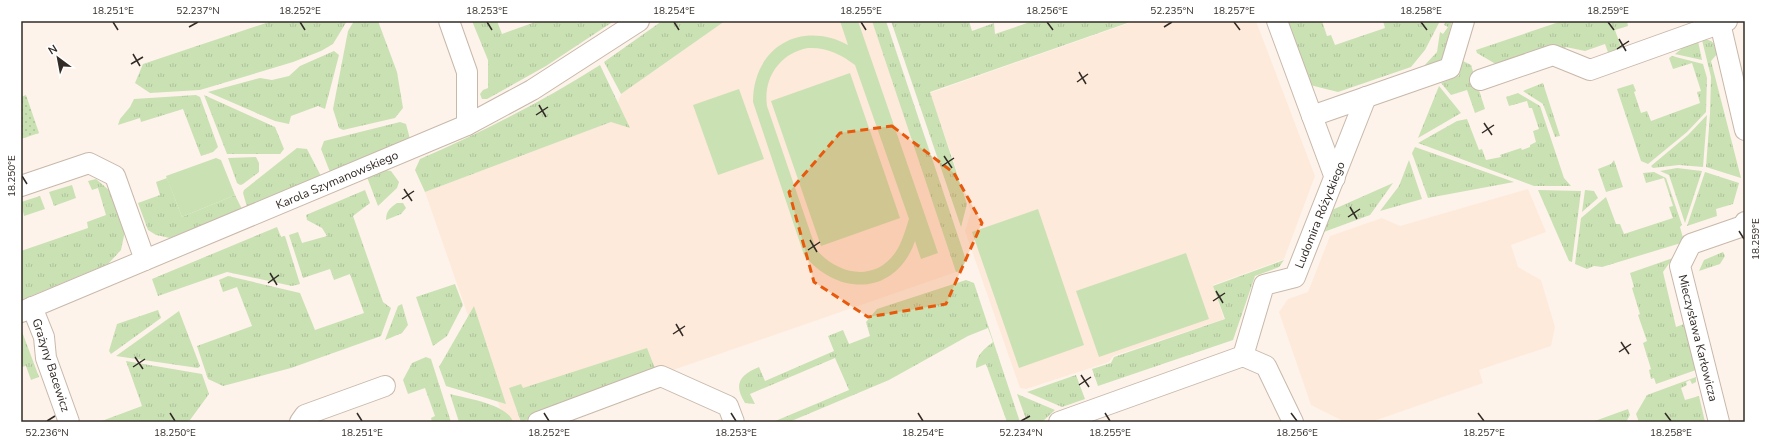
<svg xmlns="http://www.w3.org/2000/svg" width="1766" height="443" font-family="'Nunito Sans',sans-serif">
<defs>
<pattern id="grass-tufts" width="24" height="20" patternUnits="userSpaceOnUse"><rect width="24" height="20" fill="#cae1b4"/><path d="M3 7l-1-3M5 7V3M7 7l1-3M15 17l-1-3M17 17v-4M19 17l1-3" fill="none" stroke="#aec19b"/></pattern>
<pattern id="park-dots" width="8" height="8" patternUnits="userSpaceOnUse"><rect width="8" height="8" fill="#cae1b4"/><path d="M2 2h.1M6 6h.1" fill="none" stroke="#aec19b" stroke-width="1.8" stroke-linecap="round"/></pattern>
</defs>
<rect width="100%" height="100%" fill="#fdf3ea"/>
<g fill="#feeadb">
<path d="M 725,21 L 872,21 L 956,272 L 523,422 L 505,422 L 425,192 L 611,122 L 621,94 Z"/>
<path d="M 1135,21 L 1256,21 L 1315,176 L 1284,259 L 1213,285 L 1224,319 L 1113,356 L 1109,362 L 1026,389 L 1020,388 L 965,231 L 971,212 L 930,93 Z"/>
<path d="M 1528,189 L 1546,232 L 1511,245 L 1518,267 L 1541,280 L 1555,327 L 1551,346 L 1479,370 L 1483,383 L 1371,422 L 1345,422 L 1311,405 L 1279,312 L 1288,299 L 1308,292 L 1330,236 L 1382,218 L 1400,226 Z"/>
</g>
<g fill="url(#grass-tufts)">
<path d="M 272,21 L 347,21 L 333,44 L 321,51 L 293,62 L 200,90 L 150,93 L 135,83 L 143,64 Z"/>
<path d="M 354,21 L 378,21 L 397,72 L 403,108 L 395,118 L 343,130 L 339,128 L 333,109 L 348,31 Z"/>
<path d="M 472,21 L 497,21 L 502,34 L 538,21 L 614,21 L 546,66 L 487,99 L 482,99 L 480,94 L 483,90 L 488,88 L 488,60 Z"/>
<path d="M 662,21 L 725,21 L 621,94 L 604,62 Z"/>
<path d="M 872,21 L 886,21 L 966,260 L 961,271 L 956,272 Z"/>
<path d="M 891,21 L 969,21 L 972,31 L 994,23 L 995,34 L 1033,21 L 1133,21 L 930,92 L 967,204 L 961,227 Z"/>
<path d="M 1283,21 L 1322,21 L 1327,36 L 1331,35 L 1335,45 L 1385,28 L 1383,21 L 1440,21 L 1425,50 L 1411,67 L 1338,92 L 1310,85 Z"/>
<path d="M 1446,21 L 1452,21 L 1443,60 L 1422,68 L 1437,52 L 1440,32 L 1443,34 L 1448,27 L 1444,25 Z"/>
<path d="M 1562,21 L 1627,21 L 1628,26 L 1615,30 L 1622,50 L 1609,55 L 1605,44 L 1585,51 L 1566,47 L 1563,50 L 1504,63 L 1494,63 L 1477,53 L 1476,50 Z"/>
<path d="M 1705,39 L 1711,41 L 1717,46 L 1718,53 L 1711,61 L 1741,178 L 1706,167 L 1710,114 L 1711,77 L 1702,40 Z"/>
<path d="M 1698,41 L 1702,60 L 1675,54 L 1686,45 Z"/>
<path d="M 334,51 L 339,55 L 325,109 L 318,106 L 291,116 L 289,124 L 275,121 L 208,92 L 260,78 L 272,80 L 289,76 L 300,66 Z"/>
<path d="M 1672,56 L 1703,64 L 1707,78 L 1706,112 L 1687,132 L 1648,164 L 1641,161 L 1617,89 L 1633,84 L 1636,91 L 1634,92 L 1641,113 L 1647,111 L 1651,121 L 1700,103 L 1697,92 L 1701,91 L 1692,63 L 1673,69 L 1669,58 Z"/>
<path d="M 1463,61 L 1471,65 L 1485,109 L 1475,113 L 1467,90 L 1451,95 L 1441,83 L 1459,76 Z"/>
<path d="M 600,65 L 630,128 L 611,122 L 425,192 L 415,170 L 420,159 C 482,132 542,102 600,65 Z"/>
<path d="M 1543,83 L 1560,136 L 1555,137 L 1543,104 L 1523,91 Z"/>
<path d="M 1439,86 L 1461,113 L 1418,138 Z"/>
<path d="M 1518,93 L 1540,106 L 1564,178 L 1571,186 L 1534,186 L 1418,143 L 1457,121 L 1467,119 L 1479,150 L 1482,149 L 1486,160 L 1501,157 L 1500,155 L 1521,148 L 1522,150 L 1530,147 L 1530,145 L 1536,142 L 1533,131 L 1539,129 L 1532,108 L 1529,108 L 1527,101 L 1509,106 L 1506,97 Z"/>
<path d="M 196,95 L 200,97 L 218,147 L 213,152 L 201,156 L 183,109 L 141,122 L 140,118 L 118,125 L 120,119 L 130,107 L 134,99 Z"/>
<path d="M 204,95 L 275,127 L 284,149 L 280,154 L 227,154 Z"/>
<path d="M 1707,115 L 1703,167 L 1679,165 L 1653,168 L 1651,166 L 1688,135 Z"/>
<path d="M 400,122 L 406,124 L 410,139 L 330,172 L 321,149 L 324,141 Z"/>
<path d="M 1415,147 L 1514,182 L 1428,198 L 1412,153 Z"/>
<path d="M 297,148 L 307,149 L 321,176 L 247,207 L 243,193 L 244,190 Z"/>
<path d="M 256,157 L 259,163 L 259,172 L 243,184 L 240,185 L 237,183 L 228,158 Z"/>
<path d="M 1409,160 L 1422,199 L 1380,211 L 1399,186 Z"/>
<path d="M 1614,160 L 1623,187 L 1606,192 L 1598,169 L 1611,164 Z"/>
<path d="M 1677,168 L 1702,171 L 1685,223 L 1669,175 L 1660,171 Z"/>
<path d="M 385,170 L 391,171 L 399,182 L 397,188 L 378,206 L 367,177 Z"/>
<path d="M 1654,172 L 1666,178 L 1682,225 L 1680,227 L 1683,238 L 1681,243 L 1602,267 L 1594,266 L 1587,269 L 1575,264 L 1581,218 L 1606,197 L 1616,224 L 1620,224 L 1624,234 L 1673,218 L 1669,207 L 1673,206 L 1664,178 L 1646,183 L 1643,173 Z"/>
<path d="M 1705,172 L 1739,183 L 1733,204 L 1716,209 L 1717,216 L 1687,226 Z"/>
<path d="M 167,178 L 182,217 L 235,195 L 242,209 L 170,238 L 156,235 L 148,230 L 138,203 L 160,195 L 156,182 Z"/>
<path d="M 96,179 L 110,191 L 125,231 L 121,250 L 108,264 L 21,300 L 21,251 L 88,228 L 87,222 L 106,215 L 98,188 L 92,190 L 88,181 Z"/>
<path d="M 1393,183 L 1370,215 L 1321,233 L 1332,210 Z"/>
<path d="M 72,185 L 76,198 L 54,206 L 49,192 Z"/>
<path d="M 365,190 L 370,203 L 353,216 L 383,302 L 391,308 L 381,336 L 291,368 L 223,386 L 208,379 L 197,346 L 252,326 L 237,287 L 223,292 L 219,280 L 228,276 L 300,293 L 315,330 L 364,313 L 350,274 L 334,280 L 330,269 L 303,278 L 289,235 L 298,232 L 302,243 L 327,236 L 322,228 L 307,220 L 306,215 Z"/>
<path d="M 1538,190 L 1581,191 L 1572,262 L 1569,261 Z"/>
<path d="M 1585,190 L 1594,191 L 1598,198 L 1582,212 Z"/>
<path d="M 40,196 L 45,209 L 24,216 L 21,202 Z"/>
<path d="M 397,203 L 403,203 L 406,208 L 401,214 L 386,220 C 386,211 390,208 397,203 Z"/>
<path d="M 277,227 L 281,237 L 285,236 L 300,284 L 292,286 L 227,272 L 158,296 L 152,279 Z"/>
<path d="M 1723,252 L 1725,256 L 1720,264 L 1699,271 L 1704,260 Z"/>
<path d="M 1673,258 L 1663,272 L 1676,327 L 1684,324 L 1696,370 L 1656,384 L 1654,378 L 1651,379 L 1649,370 L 1651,369 L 1643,343 L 1647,341 L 1638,315 L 1640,314 L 1632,288 L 1634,287 L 1630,273 Z"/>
<path d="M 1284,260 L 1279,267 L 1255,276 L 1233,340 L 1098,386 L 1092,369 L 1111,363 L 1114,357 L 1225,319 L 1213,286 Z"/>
<path d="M 966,280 L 974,283 L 1020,422 L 1007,422 L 986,364 L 976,368 C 975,356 985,348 993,342 L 988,328 L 968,336 L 889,380 L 789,422 L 773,422 L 849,390 L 835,358 L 750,394 L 755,404 L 745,403 C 733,384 740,375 759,367 L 765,381 L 834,351 L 828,336 L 843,330 L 849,344 L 870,336 L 866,322 L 877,309 Z"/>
<path d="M 455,284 L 463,305 L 447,336 L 433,346 L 416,297 Z"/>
<path d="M 402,304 L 408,325 L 402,333 L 385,340 L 398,306 Z"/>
<path d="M 474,306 L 506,404 L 446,386 L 439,367 Z"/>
<path d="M 158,310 L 161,318 L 111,354 L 109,351 L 117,324 Z"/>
<path d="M 179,311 L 200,366 L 198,368 L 116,356 Z"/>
<path d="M 21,329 L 39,377 L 31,380 L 26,366 L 21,367 Z"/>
<path d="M 647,348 L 656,371 L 521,422 L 509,388 L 521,384 L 523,388 Z"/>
<path d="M 426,357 L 431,359 L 451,422 L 432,422 L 431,418 L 435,416 L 425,388 L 408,394 L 403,380 L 412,363 Z"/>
<path d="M 126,361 L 202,374 L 209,394 L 190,420 L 184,422 L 99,422 L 142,406 Z"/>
<path d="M 1076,375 L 1085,399 L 1062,407 L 1027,392 Z"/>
<path d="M 1696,377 L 1696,382 L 1692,384 L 1690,380 L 1686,382 L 1687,385 L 1681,388 L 1685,400 L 1699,396 L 1705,422 L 1639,422 L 1636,414 L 1647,395 Z"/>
<path d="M 450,394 C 466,398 509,405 513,422 L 459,422 Z"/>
<path d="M 1017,394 L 1055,410 L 1042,422 L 1027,422 Z"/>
<path d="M 1628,409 L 1630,415 L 1626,422 L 1592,422 Z"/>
</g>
<path fill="url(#park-dots)" d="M 26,95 L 39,133 L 21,139 L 21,97 Z"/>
<g fill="#cae1b4" fill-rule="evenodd">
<path d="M 840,21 L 858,21 L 938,253 L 921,259 L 915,241 C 896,296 838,297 804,255 L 753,102 C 753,47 801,20 848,45 ZM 808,48 C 826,47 841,54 855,65 L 909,219 C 905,231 902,243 895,253 C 874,283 836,274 816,249 L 767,106 C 763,78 780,53 808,48 Z"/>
<path d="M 850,73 L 900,218 L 821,246 L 771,101 Z"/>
<path d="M 739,89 L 764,159 L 718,175 L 693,105 Z"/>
<path d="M 216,158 L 221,160 L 235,195 L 182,217 L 166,176 Z"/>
<path d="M 1038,209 L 1084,345 L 1019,368 L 972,232 Z"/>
<path d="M 1186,253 L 1209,319 L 1099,357 L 1076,291 Z"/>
</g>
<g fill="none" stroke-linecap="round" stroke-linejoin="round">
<g stroke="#c8b8aa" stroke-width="22">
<g id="minor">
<path d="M 449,21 L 467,72 L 467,125"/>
<path d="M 1277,21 L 1312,116 L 1450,68 L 1464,21"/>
<path d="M 1720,23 L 1745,130"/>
<path d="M 1480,80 L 1553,55 L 1590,70 L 1727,21"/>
<path d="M 1312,116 L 1335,178"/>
<path d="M 21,186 L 89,163 L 115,176 L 145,260"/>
<path d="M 32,307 L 44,337 L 46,358 L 69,422"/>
<path d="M 21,312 L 467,125 L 532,90 L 639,21"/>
<path d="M 1243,356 L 1264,285 L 1295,277 L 1366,97"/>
<path d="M 1243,356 L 1266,366 L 1293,422"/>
<path d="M 300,422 L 305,415 L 385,386"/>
<path d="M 538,422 L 661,376 L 728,406 L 734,422"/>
<path d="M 1059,422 L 1243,356"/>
<path d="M 1719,422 L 1680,266 L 1691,244 L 1743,226 L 1745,222"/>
</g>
</g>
<use href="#minor" stroke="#fff" stroke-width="20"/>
</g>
<path fill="#e8590c" fill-opacity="0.2" stroke="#e8590c" stroke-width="3" stroke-dasharray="8 5" stroke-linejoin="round" d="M 892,126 L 954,173 L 982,223 L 946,304 L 868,317 L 814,282 L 789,192 L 840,133 Z"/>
<path fill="none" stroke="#322b26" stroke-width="1.5" d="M 113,22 L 118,30M 300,22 L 305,30M 487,22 L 492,30M 674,22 L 679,30M 861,22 L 866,30M 1047,22 L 1053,30M 1234,22 L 1240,30M 1421,22 L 1427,30M 1608,22 L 1614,30M 189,27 L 198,22M 1164,27 L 1172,22M 1619,39 L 1626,51M 1617,49 L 1629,41M 133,54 L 140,66M 131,64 L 143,57M 1079,72 L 1086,84M 1077,82 L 1088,74M 539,105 L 546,117M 536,115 L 548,107M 1484,123 L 1492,135M 1482,133 L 1494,125M 944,156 L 952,168M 942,166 L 954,158M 22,176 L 27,184M 404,189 L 412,201M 402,199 L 414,191M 1350,207 L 1357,219M 1348,217 L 1360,209M 1739,231 L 1744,239M 810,240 L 817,252M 808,250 L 820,242M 270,273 L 277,285M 268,283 L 279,275M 1216,291 L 1223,303M 1213,301 L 1225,293M 676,324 L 683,336M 673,334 L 685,326M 1621,342 L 1629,354M 1619,352 L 1631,344M 135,357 L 143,369M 133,367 L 145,359M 1081,375 L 1089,387M 1079,385 L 1091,377M 170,413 L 175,421M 357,413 L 362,421M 544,413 L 549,421M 731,413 L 736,421M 918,413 L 923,421M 1105,413 L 1110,421M 1291,413 L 1297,421M 1478,413 L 1484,421M 1665,413 L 1671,421M 47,421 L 55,416M 1021,421 L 1030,416"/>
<g text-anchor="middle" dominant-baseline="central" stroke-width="3.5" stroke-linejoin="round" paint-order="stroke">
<g font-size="12" fill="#322b26" stroke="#fff">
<text transform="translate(337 180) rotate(-23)">Karola Szymanowskiego</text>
<text transform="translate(1320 215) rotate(-68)">Ludomira Różyckiego</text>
<text transform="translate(1698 338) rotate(76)">Mieczysława Karłowicza</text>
<text transform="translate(51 365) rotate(72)">Grażyny Bacewicz</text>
</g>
</g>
<rect width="1766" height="443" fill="none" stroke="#ffffff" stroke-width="44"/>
<g transform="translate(58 58) rotate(328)" stroke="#ffffff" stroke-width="3" paint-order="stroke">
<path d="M0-3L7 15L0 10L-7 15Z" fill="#322b26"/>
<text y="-6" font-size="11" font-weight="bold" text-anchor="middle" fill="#322b26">N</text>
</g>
<rect x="22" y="22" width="1722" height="399" fill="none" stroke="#322b26" stroke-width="1.5"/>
<g font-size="10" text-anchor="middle" fill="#322b26">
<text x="113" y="14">18.251°E</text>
<text x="198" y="14">52.237°N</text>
<text x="300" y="14">18.252°E</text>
<text x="487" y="14">18.253°E</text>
<text x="674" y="14">18.254°E</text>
<text x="861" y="14">18.255°E</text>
<text x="1047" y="14">18.256°E</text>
<text x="1172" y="14">52.235°N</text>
<text x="1234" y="14">18.257°E</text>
<text x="1421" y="14">18.258°E</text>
<text x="1608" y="14">18.259°E</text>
<text transform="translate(11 176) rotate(-90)" y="4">18.250°E</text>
<text transform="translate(1755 239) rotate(-90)" y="4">18.259°E</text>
<text x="47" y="436">52.236°N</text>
<text x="175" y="436">18.250°E</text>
<text x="362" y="436">18.251°E</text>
<text x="549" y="436">18.252°E</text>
<text x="736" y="436">18.253°E</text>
<text x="923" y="436">18.254°E</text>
<text x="1021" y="436">52.234°N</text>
<text x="1110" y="436">18.255°E</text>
<text x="1297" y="436">18.256°E</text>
<text x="1484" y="436">18.257°E</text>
<text x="1671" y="436">18.258°E</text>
</g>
</svg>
